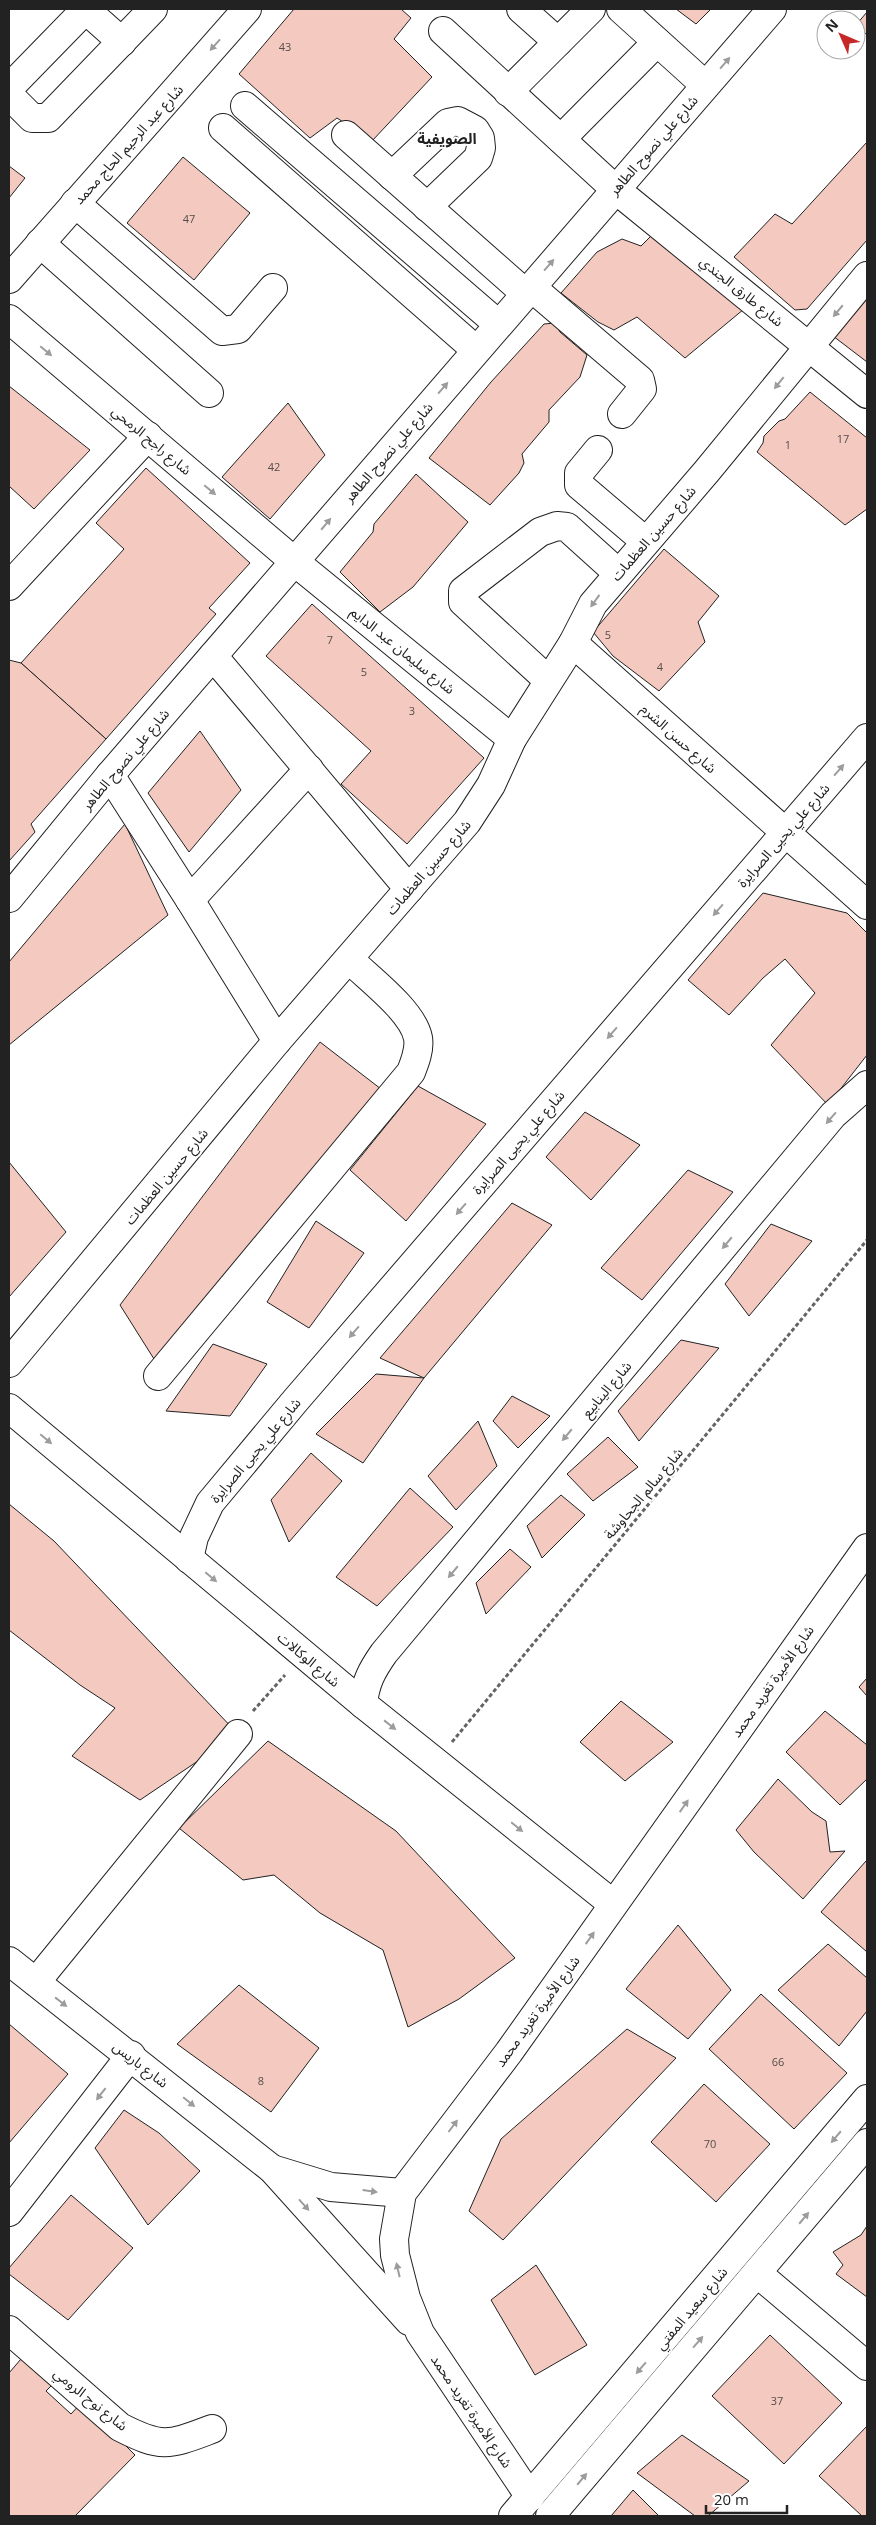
<svg xmlns="http://www.w3.org/2000/svg" width="876" height="2525" font-family="'Open Sans','Noto Sans Arabic',sans-serif">
<rect width="100%" height="100%" fill="#fff"/>
<g fill="#f3c9c0" stroke="#222">
<path d="M 294,9 L 401,9 L 411,18 L 394,39 L 432,77 L 372,141 L 337,118 L 310,138 L 239,74 Z"/>
<path d="M 676,9 L 711,9 L 696,24 Z"/>
<path d="M 867,12 L 867,35 L 856,25 Z"/>
<path d="M 867,142 L 867,240 L 807,309 L 795,310 L 734,257 L 775,214 L 792,224 Z"/>
<path d="M 183,157 L 250,213 L 194,280 L 127,223 Z"/>
<path d="M 9,166 L 25,178 L 9,198 Z"/>
<path d="M 654,233 L 744,309 L 685,358 L 637,317 L 614,330 L 598,322 L 561,293 L 597,252 L 622,239 L 641,246 Z"/>
<path d="M 867,296 L 867,362 L 833,336 Z"/>
<path d="M 555,323 L 560,332 L 587,355 L 580,377 L 549,410 L 549,422 L 522,454 L 524,463 L 519,473 L 490,505 L 429,458 L 491,382 L 544,324 Z"/>
<path d="M 9,386 L 90,450 L 34,509 L 9,486 Z"/>
<path d="M 810,392 L 867,438 L 867,509 L 845,525 L 757,452 L 763,443 L 764,436 L 779,421 L 785,419 Z"/>
<path d="M 288,403 L 325,455 L 270,519 L 222,477 Z"/>
<path d="M 146,468 L 250,563 L 209,608 L 216,614 L 106,739 L 21,663 L 124,549 L 96,523 Z"/>
<path d="M 416,474 L 468,522 L 413,587 L 380,612 L 340,572 L 373,532 L 374,524 Z"/>
<path d="M 664,549 L 719,596 L 698,622 L 705,642 L 659,691 L 613,656 L 593,632 Z"/>
<path d="M 312,604 L 484,758 L 407,844 L 341,784 L 371,751 L 266,656 Z"/>
<path d="M 9,660 L 21,663 L 106,739 L 31,824 L 35,832 L 9,861 Z"/>
<path d="M 200,731 L 241,790 L 189,852 L 148,793 Z"/>
<path d="M 125,824 L 168,915 L 9,1045 L 9,962 Z"/>
<path d="M 763,893 L 847,913 L 867,933 L 867,1055 L 828,1105 L 771,1045 L 815,993 L 785,959 L 763,978 L 729,1015 L 688,980 Z"/>
<path d="M 320,1042 L 381,1089 L 154,1359 L 120,1305 Z"/>
<path d="M 418,1086 L 486,1124 L 406,1221 L 350,1170 Z"/>
<path d="M 585,1112 L 640,1145 L 591,1200 L 546,1157 Z"/>
<path d="M 9,1162 L 66,1232 L 9,1297 Z"/>
<path d="M 688,1170 L 733,1192 L 642,1300 L 601,1268 Z"/>
<path d="M 512,1203 L 552,1225 L 424,1378 L 380,1358 Z"/>
<path d="M 316,1221 L 364,1253 L 309,1328 L 267,1302 Z"/>
<path d="M 771,1224 L 812,1241 L 749,1316 L 725,1284 Z"/>
<path d="M 681,1340 L 719,1348 L 639,1441 L 618,1411 Z"/>
<path d="M 213,1344 L 267,1364 L 230,1416 L 166,1411 Z"/>
<path d="M 376,1374 L 424,1378 L 363,1463 L 316,1434 Z"/>
<path d="M 512,1396 L 550,1416 L 518,1448 L 493,1421 Z"/>
<path d="M 478,1421 L 497,1466 L 456,1510 L 428,1476 Z"/>
<path d="M 608,1437 L 638,1467 L 593,1501 L 567,1474 Z"/>
<path d="M 311,1453 L 342,1481 L 289,1542 L 271,1500 Z"/>
<path d="M 410,1488 L 453,1527 L 377,1606 L 336,1577 Z"/>
<path d="M 561,1495 L 585,1515 L 542,1558 L 527,1526 Z"/>
<path d="M 9,1504 L 54,1541 L 238,1734 L 140,1800 L 72,1756 L 115,1708 L 80,1685 L 9,1630 Z"/>
<path d="M 510,1549 L 531,1567 L 486,1614 L 476,1583 Z"/>
<path d="M 867,1678 L 867,1696 L 859,1687 Z"/>
<path d="M 621,1701 L 673,1742 L 625,1781 L 580,1742 Z"/>
<path d="M 825,1711 L 867,1745 L 867,1779 L 840,1805 L 786,1752 Z"/>
<path d="M 268,1741 L 396,1831 L 515,1958 L 459,1999 L 408,2027 L 383,1950 L 320,1913 L 274,1875 L 243,1880 L 179,1828 Z"/>
<path d="M 778,1779 L 812,1812 L 826,1821 L 830,1852 L 845,1851 L 803,1899 L 754,1852 L 736,1830 Z"/>
<path d="M 866,1861 L 867,1862 L 867,1952 L 821,1912 Z"/>
<path d="M 678,1925 L 731,1990 L 688,2039 L 626,1989 Z"/>
<path d="M 828,1944 L 867,1978 L 867,2011 L 839,2046 L 778,1990 Z"/>
<path d="M 239,1985 L 319,2048 L 271,2112 L 177,2044 Z"/>
<path d="M 761,1994 L 847,2073 L 794,2129 L 709,2049 Z"/>
<path d="M 9,2024 L 68,2074 L 9,2143 Z"/>
<path d="M 627,2029 L 676,2058 L 503,2240 L 469,2211 L 501,2139 Z"/>
<path d="M 704,2084 L 770,2144 L 716,2202 L 651,2142 Z"/>
<path d="M 124,2110 L 159,2133 L 200,2171 L 148,2225 L 95,2148 Z"/>
<path d="M 71,2195 L 133,2248 L 68,2320 L 9,2274 L 9,2268 Z"/>
<path d="M 867,2226 L 867,2297 L 836,2274 L 843,2265 L 833,2252 L 861,2235 Z"/>
<path d="M 536,2265 L 587,2345 L 535,2375 L 491,2300 Z"/>
<path d="M 770,2335 L 842,2403 L 784,2464 L 712,2396 Z"/>
<path d="M 27,2352 L 57,2380 L 46,2391 L 71,2414 L 82,2402 L 135,2455 L 75,2516 L 9,2516 L 9,2373 Z"/>
<path d="M 867,2426 L 867,2516 L 862,2516 L 819,2476 Z"/>
<path d="M 682,2435 L 749,2481 L 708,2516 L 695,2516 L 637,2473 Z"/>
<path d="M 633,2490 L 659,2516 L 611,2516 Z"/>
</g>
<g fill="none" stroke-linecap="round" stroke-linejoin="round">
<g stroke="#222" stroke-width="30">
<g id="minor">
<path d="M 85,9 L 122,42"/>
<path d="M 521,9 L 558,42"/>
<path d="M 621,9 L 705,85"/>
<path d="M 443,31 L 615,189 L 867,394"/>
<path d="M 9,88 L 86,9"/>
<path d="M 508,92 L 591,9"/>
<path d="M 9,95 L 32,118 L 48,118 L 153,9"/>
<path d="M 245,106 L 498,324"/>
<path d="M 223,128 L 476,350"/>
<path d="M 346,135 L 525,293"/>
<path d="M 561,139 L 657,42"/>
<path d="M 392,176 L 448,123 L 458,121 L 475,130 L 480,138 L 481,148 L 478,158 L 427,207"/>
<path d="M 75,203 L 222,331 L 238,329 L 273,288"/>
<path d="M 40,243 L 209,393"/>
<path d="M 9,279 L 247,9"/>
<path d="M 531,287 L 640,380 L 642,389 L 622,414"/>
<path d="M 9,319 L 295,562 L 512,739"/>
<path d="M 598,450 L 579,473 L 579,485 L 645,541"/>
<path d="M 9,586 L 148,436"/>
<path d="M 573,643 L 867,905"/>
<path d="M 213,656 L 409,889"/>
<path d="M 548,680 L 463,602 L 463,591 L 540,532 L 557,526 L 567,527 L 618,573"/>
<path d="M 110,775 L 190,900 L 277,1041"/>
<path d="M 9,898 L 110,775 L 772,9"/>
<path d="M 190,900 L 309,769"/>
<path d="M 9,1363 L 277,1041 L 467,822 L 491,785 L 512,739 L 573,643 L 593,604 L 707,471 L 867,276"/>
<path d="M 158,1376 L 411,1072 C 415,1062 420,1049 418,1038 C 413,1011 368,978 349,959"/>
<path d="M 9,1408 L 363,1704 L 613,1904"/>
<path d="M 189,1559 L 194,1537 L 210,1503 L 295,1401 L 867,738"/>
<path d="M 363,1704 C 365,1683 372,1670 384,1653 L 833,1115 L 867,1085"/>
<path d="M 9,1961 L 272,2169 L 409,2321"/>
<path d="M 36,1982 L 238,1734"/>
<path d="M 272,2169 L 331,2187 L 402,2193"/>
<path d="M 9,2212 L 131,2055"/>
<path d="M 757,2273 L 867,2366"/>
<path d="M 9,2330 L 120,2427 C 163,2449 169,2445 212,2429"/>
<path d="M 530,2497 L 420,2333 L 406,2298 L 395,2255 L 394,2239 L 402,2193 L 509,2052 L 867,1548"/>
<path d="M 513,2516 L 867,2099"/>
<path d="M 550,2516 L 867,2143"/>
</g>
</g>
<g stroke="#646464" stroke-width="3" stroke-dasharray="4 2.5" stroke-linecap="butt">
<path d="M 253,1711 L 285,1675"/>
<path d="M 452,1742 L 867,1240"/>
</g>
<use href="#minor" stroke="#fff" stroke-width="28"/>
</g>
<defs><path id="oneway-solid" d="M-6-.8H1V-3.2L6.5 0L1 3.2V.8H-6Z" transform="scale(1.25)"/></defs>
<g fill="#9c9c9c">
<use href="#oneway-solid" transform="translate(215 45) rotate(132)"/>
<use href="#oneway-solid" transform="translate(725 63) rotate(-49)"/>
<use href="#oneway-solid" transform="translate(549 265) rotate(-49)"/>
<use href="#oneway-solid" transform="translate(838 311) rotate(130)"/>
<use href="#oneway-solid" transform="translate(46 351) rotate(40)"/>
<use href="#oneway-solid" transform="translate(779 383) rotate(129)"/>
<use href="#oneway-solid" transform="translate(443 388) rotate(-49)"/>
<use href="#oneway-solid" transform="translate(210 490) rotate(40)"/>
<use href="#oneway-solid" transform="translate(326 524) rotate(-50)"/>
<use href="#oneway-solid" transform="translate(595 601) rotate(126)"/>
<use href="#oneway-solid" transform="translate(839 770) rotate(-49)"/>
<use href="#oneway-solid" transform="translate(718 910) rotate(131)"/>
<use href="#oneway-solid" transform="translate(612 1033) rotate(131)"/>
<use href="#oneway-solid" transform="translate(831 1118) rotate(131)"/>
<use href="#oneway-solid" transform="translate(461 1209) rotate(131)"/>
<use href="#oneway-solid" transform="translate(727 1243) rotate(130)"/>
<use href="#oneway-solid" transform="translate(354 1332) rotate(131)"/>
<use href="#oneway-solid" transform="translate(567 1435) rotate(130)"/>
<use href="#oneway-solid" transform="translate(46 1439) rotate(40)"/>
<use href="#oneway-solid" transform="translate(453 1572) rotate(130)"/>
<use href="#oneway-solid" transform="translate(211 1577) rotate(40)"/>
<use href="#oneway-solid" transform="translate(390 1725) rotate(38)"/>
<use href="#oneway-solid" transform="translate(684 1806) rotate(-55)"/>
<use href="#oneway-solid" transform="translate(517 1827) rotate(39)"/>
<use href="#oneway-solid" transform="translate(590 1938) rotate(-55)"/>
<use href="#oneway-solid" transform="translate(61 2002) rotate(38)"/>
<use href="#oneway-solid" transform="translate(101 2094) rotate(128)"/>
<use href="#oneway-solid" transform="translate(189 2102) rotate(39)"/>
<use href="#oneway-solid" transform="translate(453 2126) rotate(-53)"/>
<use href="#oneway-solid" transform="translate(836 2137) rotate(130)"/>
<use href="#oneway-solid" transform="translate(370 2191) rotate(8)"/>
<use href="#oneway-solid" transform="translate(304 2205) rotate(48)"/>
<use href="#oneway-solid" transform="translate(804 2218) rotate(-50)"/>
<use href="#oneway-solid" transform="translate(398 2270) rotate(-103)"/>
<use href="#oneway-solid" transform="translate(698 2342) rotate(-49)"/>
<use href="#oneway-solid" transform="translate(641 2368) rotate(131)"/>
<use href="#oneway-solid" transform="translate(582 2479) rotate(-50)"/>
</g>
<g text-anchor="middle" dominant-baseline="central" stroke-width="4" stroke-linejoin="round" paint-order="stroke">
<g font-size="11" fill="#564c4a">
<text x="285" y="46">43</text>
<text x="189" y="218">47</text>
<text x="843" y="438">17</text>
<text x="788" y="444">1</text>
<text x="274" y="466">42</text>
<text x="608" y="634">5</text>
<text x="330" y="639">7</text>
<text x="660" y="666">4</text>
<text x="364" y="671">5</text>
<text x="412" y="710">3</text>
<text x="778" y="2061">66</text>
<text x="261" y="2080">8</text>
<text x="710" y="2143">70</text>
<text x="777" y="2400">37</text>
</g>
<g font-size="14" fill="#222" stroke="#fff">
<text transform="translate(128 144) rotate(-48)">شارع عبد الرحيم الحاج محمد</text>
<text transform="translate(653 145) rotate(-49)">شارع علي نصوح الطاهر</text>
<text transform="translate(742 291) rotate(39)">شارع طارق الجندي</text>
<text transform="translate(152 440) rotate(40)">شارع راجح الرمحي</text>
<text transform="translate(388 452) rotate(-49)">شارع علي نصوح الطاهر</text>
<text transform="translate(653 533) rotate(-49)">شارع حسين العظمات</text>
<text transform="translate(403 650) rotate(39)">شارع سليمان عبد الدايم</text>
<text transform="translate(679 738) rotate(42)">شارع حسن الشرم</text>
<text transform="translate(125 759) rotate(-50)">شارع علي نصوح الطاهر</text>
<text transform="translate(783 835) rotate(-49)">شارع علي يحيى الصرايرة</text>
<text transform="translate(428 867) rotate(-49)">شارع حسين العظمات</text>
<text transform="translate(518 1142) rotate(-49)">شارع علي يحيى الصرايرة</text>
<text transform="translate(166 1176) rotate(-50)">شارع حسين العظمات</text>
<text transform="translate(606 1389) rotate(-50)">شارع الينابيع</text>
<text transform="translate(255 1450) rotate(-50)">شارع علي يحيى الصرايرة</text>
<text transform="translate(643 1493) rotate(-50)">شارع سالم الجحاوشة</text>
<text transform="translate(309 1659) rotate(40)">شارع الوكالات</text>
<text transform="translate(772 1681) rotate(-55)">شارع الأميرة تغريد محمد</text>
<text transform="translate(537 2011) rotate(-54)">شارع الأميرة تغريد محمد</text>
<text transform="translate(141 2064) rotate(38)">شارع باريس</text>
<text transform="translate(691 2308) rotate(-50)">شارع سعيد المفتي</text>
<text transform="translate(91 2399) rotate(39)">شارع نوح الرومي</text>
<text transform="translate(472 2411) rotate(56)">شارع الأميرة تغريد محمد</text>
</g>
<g font-size="15" font-weight="bold" fill="#222" stroke="#fff">
<text x="447" y="138">الصويفية</text>
</g>
</g>
<rect width="876" height="2525" fill="none" stroke="#222222" stroke-width="20"/>
<g transform="translate(841 35) rotate(315)"><circle r="24" fill="#ffffff" stroke="#a7a7a7"/>
<path d="M0-4L9 19L0 12L-9 19Z" fill="#c62828"/>
<text y="-8" font-size="14" font-weight="bold" text-anchor="middle" fill="#222222">N</text>
</g>
<path d="M706 2505v8h81v-8" fill="none" stroke="#222222" stroke-width="2.5"/>
<text x="714" y="2505" font-size="15" fill="#222222" stroke="#ffffff" stroke-width="4" paint-order="stroke">20 m</text>
</svg>
